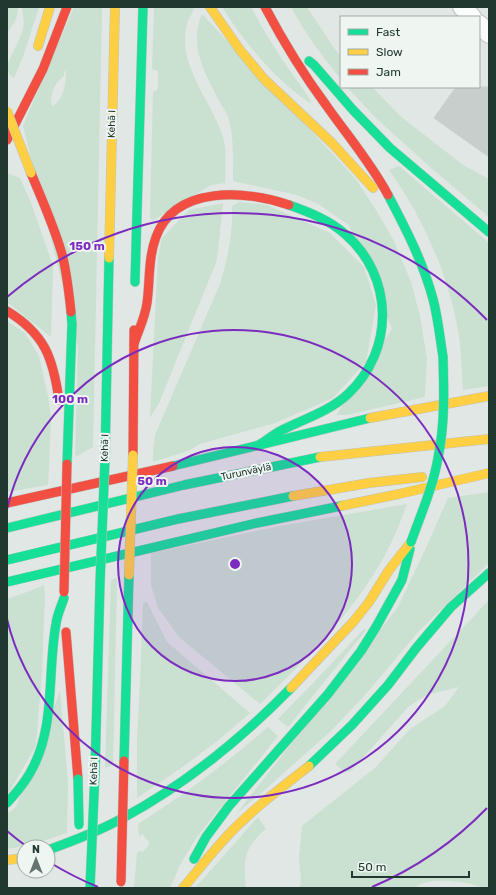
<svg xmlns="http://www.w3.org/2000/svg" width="496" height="895" font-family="Rubik,sans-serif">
<rect width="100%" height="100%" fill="#e1e7e4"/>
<g fill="#cae0d0" fill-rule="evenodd">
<path d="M 7,7 L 18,7 C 18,18 13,25 7,33 Z"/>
<path d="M 22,7 L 39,7 L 24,54 L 14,78 L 9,74 L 7,65 L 22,33 L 24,24 Z"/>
<path d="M 74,7 L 102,7 L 93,447 L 75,457 L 78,347 L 23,126 ZM 66,70 C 66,82 64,101 52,106 C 49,95 55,82 64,76 L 64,72 Z"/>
<path d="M 154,7 L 195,7 C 193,12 190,16 188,21 C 174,62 211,99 223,137 C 227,151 225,168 225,183 L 211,185 L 152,221 L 151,220 L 150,214 L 153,92 L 158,89 L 158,71 L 152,69 Z"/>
<path d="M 222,7 L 251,7 C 263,29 275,50 290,71 C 297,81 305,90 311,102 L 310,103 C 274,79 245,43 222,7 Z"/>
<path d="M 291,7 L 307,7 L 334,48 L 341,56 L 341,79 C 322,56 305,33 291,7 Z"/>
<path d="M 202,14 L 355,178 L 376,210 L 394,241 L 411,282 L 420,316 L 427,359 L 425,397 L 347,415 L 336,415 L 392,329 L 349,225 L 318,204 L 297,195 L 233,181 C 233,160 234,140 229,120 C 227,113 223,107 219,101 C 205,73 188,45 202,14 Z"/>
<path d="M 347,87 L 372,87 L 400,116 L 463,165 L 489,179 L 489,217 L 429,166 L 377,119 Z"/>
<path d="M 399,166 L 489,243 L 489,386 L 463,390 C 462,372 461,353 459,335 C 449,276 424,219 389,170 Z"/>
<path d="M 7,174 L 10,174 L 20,178 L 31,203 L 53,266 L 51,337 L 7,302 Z"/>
<path d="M 239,202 L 267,205 L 330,233 L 364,267 L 376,305 L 366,362 L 333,398 L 275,423 L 200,444 L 188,451 L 153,462 L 153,452 L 155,435 L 220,284 C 228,258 233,233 232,206 Z"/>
<path d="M 223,203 L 217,260 L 159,403 L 150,418 L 158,257 L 162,238 L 189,210 Z"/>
<path d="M 7,321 L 25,333 L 39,356 L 49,401 L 51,420 L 48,485 L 7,492 Z"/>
<path d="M 489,492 L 489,563 L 419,631 L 365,695 L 330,732 L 260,794 L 237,813 L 398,607 L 424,552 L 448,498 Z"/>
<path d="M 407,504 C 402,517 398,529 392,541 C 361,606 310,655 260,704 L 179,637 L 158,608 L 151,585 L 151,553 L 280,526 Z"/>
<path d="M 117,578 L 113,765 L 105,768 L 111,580 Z"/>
<path d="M 44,585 L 45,597 L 42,672 L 36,745 L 7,796 L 7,599 L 30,591 Z"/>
<path d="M 489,600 L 489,888 C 481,888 478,886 471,884 C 456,881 427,877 415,888 L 299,888 L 301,882 L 299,857 L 302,826 L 376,767 L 410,729 L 445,706 L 459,687 L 430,694 L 420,699 L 408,707 L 351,771 L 345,772 L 335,764 Z"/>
<path d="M 147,602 L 167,642 L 250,713 L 216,742 L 181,768 L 137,798 L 137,739 L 140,684 L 143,603 Z"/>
<path d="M 364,629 L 366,630 L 288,727 L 278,719 L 317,679 Z"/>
<path d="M 60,691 L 68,782 L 67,833 L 30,845 L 7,849 L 7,814 L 16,807 Z"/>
<path d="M 268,727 L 278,736 L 196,838 L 180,865 L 170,888 L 134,888 L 137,853 L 140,851 L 143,852 L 149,845 L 148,840 L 146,839 L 143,834 L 139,836 L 138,824 C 184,795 227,763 268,727 Z"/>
<path d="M 258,817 L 266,829 C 244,847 243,860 246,888 L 195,888 Z"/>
</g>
<path fill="#c8cecb" stroke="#cad0cd" d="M 456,87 L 489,87 L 489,157 L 434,118 Z"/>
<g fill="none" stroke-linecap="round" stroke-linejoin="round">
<g stroke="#bec3c1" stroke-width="20">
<g id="street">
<path d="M 462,7 L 472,17"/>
<path d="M 479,24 L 489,34"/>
</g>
</g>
<g stroke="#bcc3c1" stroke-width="10">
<g id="fast">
<path d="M 309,61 L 314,65 L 353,110 L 390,148 L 489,232"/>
<path d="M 388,195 C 406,229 423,262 433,299 C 438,318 440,338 443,357"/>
<path d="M 135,282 L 143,7"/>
<path d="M 259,445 C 267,440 274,434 282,430 C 304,419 330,411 348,394 C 395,350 394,276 345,234 C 329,220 309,212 289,205"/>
<path d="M 105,459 L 109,258"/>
<path d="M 67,464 L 72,324 L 71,312"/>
<path d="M 173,466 L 370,418"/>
<path d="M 7,528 L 184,485 L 320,457"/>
<path d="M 7,560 L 178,519 L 293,496"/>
<path d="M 7,582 L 257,523 L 341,506"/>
<path d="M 124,761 L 129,575"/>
<path d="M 309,766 L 352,725 L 388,685 L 417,647 L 451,607 L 489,573"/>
<path d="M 95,772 L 100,583"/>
<path d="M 7,803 C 16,793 25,783 31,771 C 56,727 47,673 56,624 C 57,615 61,607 64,598"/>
<path d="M 48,850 C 73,841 97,832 121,819 C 183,786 241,739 291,688"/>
<path d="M 194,859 L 206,837 L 229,806 L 328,694 L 361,651 L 376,627 L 402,580 L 410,549"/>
</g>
</g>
<g stroke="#bcc3c1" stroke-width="10">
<g id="slow">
<path d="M 210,7 L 240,50 L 264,79 L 332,143 L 373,188"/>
<path d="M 38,46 L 50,7"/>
<path d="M 109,258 L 115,7"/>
<path d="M 370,418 L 489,396"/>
<path d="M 320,457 L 489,439"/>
<path d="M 293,496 L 369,483 L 422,477"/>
<path d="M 341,506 L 399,494 L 489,473"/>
<path d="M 291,688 L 354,621 L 369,602 L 389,570 L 411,542"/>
<path d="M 7,860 L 24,858"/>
<path d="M 183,888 C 198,870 213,851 229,834 C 253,809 282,787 309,766"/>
</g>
</g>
<g stroke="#bcc3c1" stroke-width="10">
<g id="jam">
<path d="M 265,7 C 283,41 303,74 326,105 C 347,135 371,163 388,195"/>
<path d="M 7,140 L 43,69 L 67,7"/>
<path d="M 31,173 C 42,200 54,226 62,254 C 67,273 69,293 71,312"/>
<path d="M 7,311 C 45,334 53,358 59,400"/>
<path d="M 134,344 C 138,331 145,318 147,303 C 150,282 148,258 156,237 C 175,185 246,190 289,205"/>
<path d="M 133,455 L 134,330"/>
<path d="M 7,503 L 173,466"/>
<path d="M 66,632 L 78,779"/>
</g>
</g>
<use href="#street" stroke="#fafbfb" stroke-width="18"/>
<use href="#fast" stroke="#16e098" stroke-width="9"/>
<use href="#slow" stroke="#ffcf43" stroke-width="9"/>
<use href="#jam" stroke="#f24e42" stroke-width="9"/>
<g stroke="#bcc3c1" stroke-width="10" stroke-linecap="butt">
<g id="fast-bridge">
<path d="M 411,542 C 421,514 433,487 438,458 C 445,424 444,391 443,357"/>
<path d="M 100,583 L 105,459"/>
<path d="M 78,779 L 79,825"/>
<path d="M 90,888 L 95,772"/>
</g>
</g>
<g stroke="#bcc3c1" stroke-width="10" stroke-linecap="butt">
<g id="slow-bridge">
<path d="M 7,111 L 31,173"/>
<path d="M 129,575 L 133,455"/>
</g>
</g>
<g stroke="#bcc3c1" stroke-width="10" stroke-linecap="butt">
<g id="jam-bridge">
<path d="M 64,592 L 67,464"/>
<path d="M 121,882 L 124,761"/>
</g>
</g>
<use href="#fast-bridge" stroke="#16e098" stroke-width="9"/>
<use href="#slow-bridge" stroke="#ffcf43" stroke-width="9"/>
<use href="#jam-bridge" stroke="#f24e42" stroke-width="9"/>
</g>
<circle cx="235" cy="564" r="117" fill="#7b2cbf" fill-opacity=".12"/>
<g fill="none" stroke="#7b2cbf" stroke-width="2">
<circle cx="235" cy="564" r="117"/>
<path d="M7 509A234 234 0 1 1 7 619"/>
<path d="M487 808A351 351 0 0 1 372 887M98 887A351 351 0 0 1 49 862M26 846A351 351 0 0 1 7 831M7 297A351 351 0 0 1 487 320"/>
</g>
<g text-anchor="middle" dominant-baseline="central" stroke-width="4" stroke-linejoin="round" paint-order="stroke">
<g font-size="10" fill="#213831" stroke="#eff6f2">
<text transform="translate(112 124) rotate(-89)">Kehä I</text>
<text transform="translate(105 448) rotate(-89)">Kehä I</text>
<text transform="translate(246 472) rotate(-12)">Turunväylä</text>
<text transform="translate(94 771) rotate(-88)">Kehä I</text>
</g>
</g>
<circle cx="235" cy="564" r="6" fill="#7b2cbf" stroke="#eff6f2" stroke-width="2"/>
<g font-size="12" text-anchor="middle" font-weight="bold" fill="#7b2cbf" stroke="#eff6f2" stroke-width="4" stroke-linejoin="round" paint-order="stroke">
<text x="87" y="250">150 m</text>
<text x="70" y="403">100 m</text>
<text x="152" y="485">50 m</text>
</g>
<rect width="496" height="895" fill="none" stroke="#213831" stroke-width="16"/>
<rect x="340" y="16" width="140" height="72" fill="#eff6f2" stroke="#9daaa5"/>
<rect x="348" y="29" width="20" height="6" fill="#16e098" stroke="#9daaa5"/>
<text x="376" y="36" font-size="12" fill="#213831">Fast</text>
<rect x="348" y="49" width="20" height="6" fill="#ffcf43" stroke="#9daaa5"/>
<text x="376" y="56" font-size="12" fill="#213831">Slow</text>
<rect x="348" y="69" width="20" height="6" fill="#f24e42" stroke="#9daaa5"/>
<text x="376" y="76" font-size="12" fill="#213831">Jam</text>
<g transform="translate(36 859)"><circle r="19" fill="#eff6f2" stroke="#9daaa5"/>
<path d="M0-3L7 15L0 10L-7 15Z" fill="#647570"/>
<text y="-6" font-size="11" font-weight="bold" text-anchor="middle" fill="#213831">N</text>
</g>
<path d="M352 871v6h117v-6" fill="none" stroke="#213831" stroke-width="2"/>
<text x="358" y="871" font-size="12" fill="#213831" stroke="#eff6f2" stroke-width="3" paint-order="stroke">50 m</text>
</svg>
